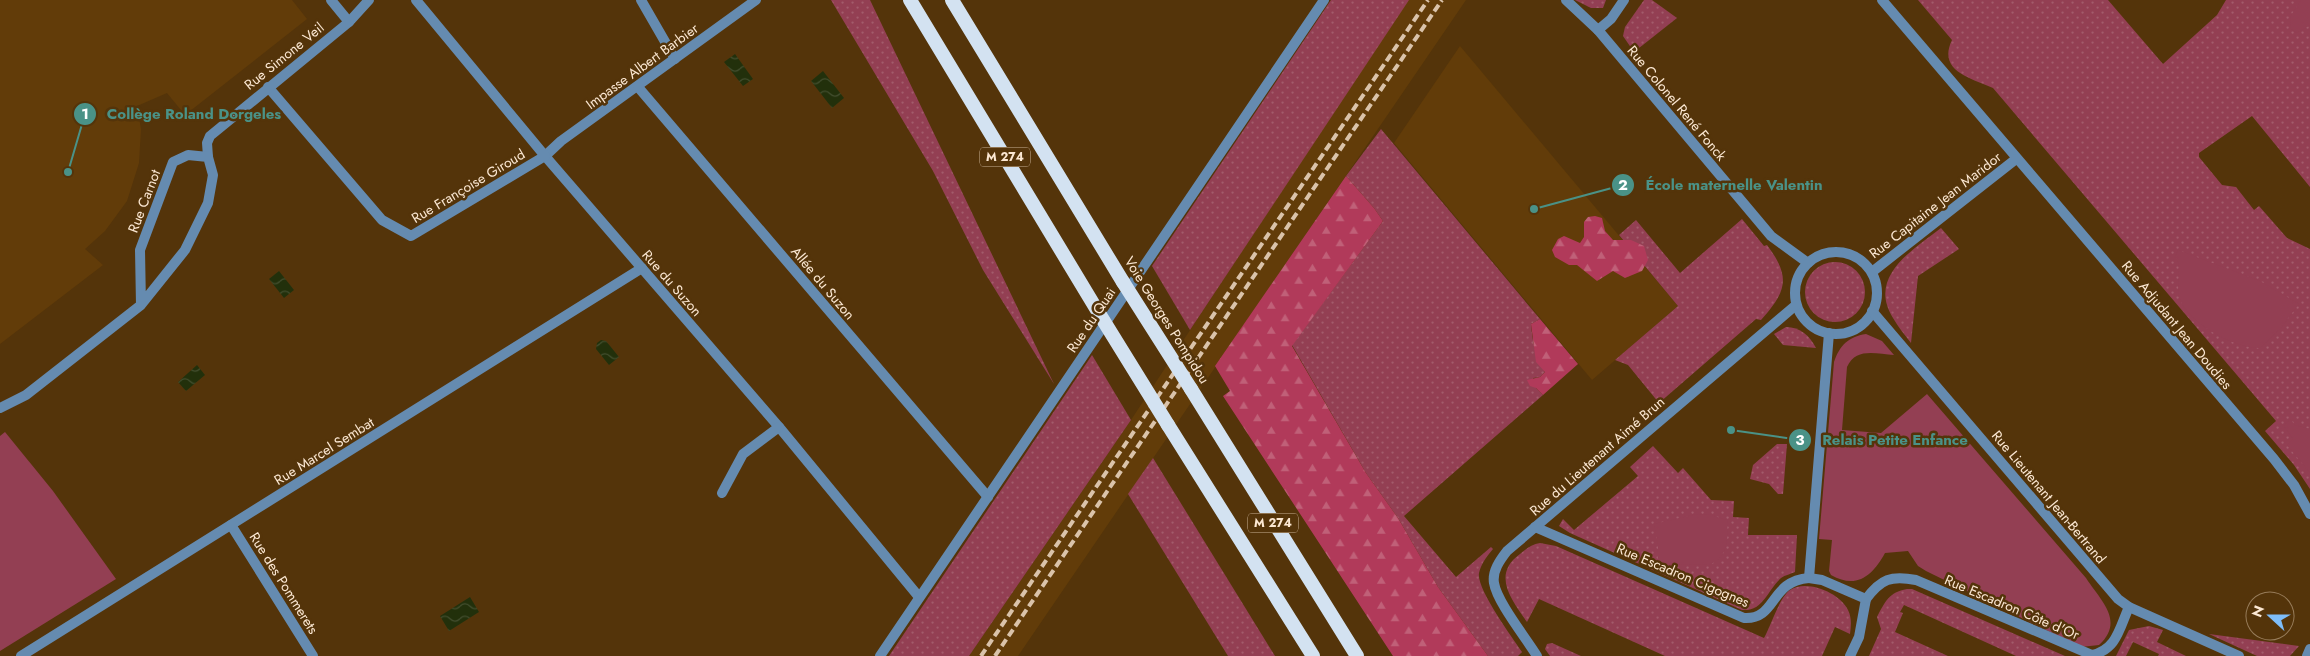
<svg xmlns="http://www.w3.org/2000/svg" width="2310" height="656" font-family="Jost,sans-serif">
<defs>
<pattern id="grass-dots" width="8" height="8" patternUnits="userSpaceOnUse" patternTransform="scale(1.25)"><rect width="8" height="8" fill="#933f53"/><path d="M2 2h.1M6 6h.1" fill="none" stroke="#a35b6b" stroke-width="1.8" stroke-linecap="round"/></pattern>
<pattern id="forest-firs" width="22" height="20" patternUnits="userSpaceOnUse" patternTransform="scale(1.25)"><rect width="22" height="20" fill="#b13a5a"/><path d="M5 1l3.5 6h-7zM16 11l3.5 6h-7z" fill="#c06078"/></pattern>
<pattern id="water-waves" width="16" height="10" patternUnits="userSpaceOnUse" patternTransform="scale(1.25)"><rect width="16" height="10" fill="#22300b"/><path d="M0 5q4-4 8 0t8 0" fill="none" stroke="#434e2e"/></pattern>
</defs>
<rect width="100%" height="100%" fill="#54340a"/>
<g fill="#623c09">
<path d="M 0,0 L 292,0 L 307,19 L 185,115 L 167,93 L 137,106 L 141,129 L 139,163 L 127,201 L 105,231 L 85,249 L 103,265 L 0,344 Z"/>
<path d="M 1407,0 L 1466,0 L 1018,656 L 969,656 L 1131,420 Z"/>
<path d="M 1460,46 L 1678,306 L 1592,380 L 1394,143 Z"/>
</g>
<g fill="url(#grass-dots)">
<path d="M 831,0 L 870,0 L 1054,384 L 983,270 L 933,171 Z"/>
<path d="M 1331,0 L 1409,0 L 1190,330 L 1152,266 Z"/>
<path d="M 1575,0 L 1606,0 L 1603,8 L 1591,8 Z"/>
<path d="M 1644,0 L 1652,0 L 1677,18 L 1634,52 L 1623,36 L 1625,27 Z"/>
<path d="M 1918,0 L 2108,0 L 2163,64 L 2217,15 L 2226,0 L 2310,0 L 2310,187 L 2252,116 L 2199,153 L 2199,157 L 2222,185 L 2236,187 L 2254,210 L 2259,206 L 2287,238 L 2310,249 L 2310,489 L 2294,465 L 2265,431 L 2276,421 L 1993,88 C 1971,78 1937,71 1952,40 Z"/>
<path d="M 1381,129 L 1540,319 L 1531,324 C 1532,340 1536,359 1545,372 L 1540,377 L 1533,378 L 1536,388 L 1543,395 L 1404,516 L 1456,577 L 1491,547 L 1493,549 C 1487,556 1481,564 1479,573 C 1476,588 1512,637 1522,652 L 1518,656 L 1488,656 L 1438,587 L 1398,518 L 1366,473 L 1292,345 L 1383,221 L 1374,208 L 1346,176 Z"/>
<path d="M 1742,219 L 1764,246 L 1767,245 C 1791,277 1787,291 1761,320 L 1756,319 L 1659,403 L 1628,365 L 1615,360 L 1678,306 L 1619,235 L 1636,220 L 1680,273 Z"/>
<path d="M 1941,228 L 1959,249 L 1918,276 L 1911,343 C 1905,335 1898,327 1893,318 C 1867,276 1913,250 1941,228 Z"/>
<circle cx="1835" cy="292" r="30"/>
<path d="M 1786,327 C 1800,327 1810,336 1816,348 L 1783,345 L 1774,334 Z"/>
<path d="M 1092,355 L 1131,420 L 969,656 L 889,656 Z"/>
<path d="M 1777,444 L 1787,444 L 1783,494 L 1778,494 L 1769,484 L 1750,479 L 1753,465 Z"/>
<path d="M 1653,446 L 1678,473 L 1683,468 L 1711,500 L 1734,501 L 1733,517 L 1749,518 L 1748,535 L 1797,535 L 1795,572 C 1791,574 1785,575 1781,578 C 1768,589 1763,612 1742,610 L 1570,533 L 1559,526 L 1563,519 L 1574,530 L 1638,476 L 1630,467 Z"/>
<path d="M 1153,458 L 1275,656 L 1228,656 L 1128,494 Z"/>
<path d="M 1540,543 L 1556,546 L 1764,638 C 1771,626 1779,598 1790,590 C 1807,579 1840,593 1848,610 C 1852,618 1851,626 1850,634 L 1835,627 L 1822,656 L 1665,656 L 1539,599 L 1527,622 C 1512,600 1491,575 1520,554 C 1526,549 1532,544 1540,543 Z"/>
<path d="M 1907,589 L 1912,589 L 2065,656 L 2016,656 L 1904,605 L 1900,612 L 1903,613 L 1895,632 L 1948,656 L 1869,656 L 1881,629 L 1877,617 C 1885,602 1889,592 1907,589 Z"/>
<path d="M 2149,626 L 2163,630 L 2157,642 L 2186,656 L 2158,656 L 2159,654 L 2133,642 L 2126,656 L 2116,656 L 2129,630 Z"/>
<path d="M 2209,634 L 2299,646 L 2290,656 L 2257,656 Z"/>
<path d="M 1552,643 L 1581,656 L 1550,656 L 1545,649 L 1547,644 Z"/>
</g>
<g fill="url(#forest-firs)">
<path d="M 1346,176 L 1374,208 L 1383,221 L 1292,346 L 1366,473 L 1398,518 L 1438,587 L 1488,656 L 1393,656 L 1223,396 L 1230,391 L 1215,366 Z"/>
<path d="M 1595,216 L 1602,218 L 1605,231 L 1613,240 L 1631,240 L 1644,246 L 1648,260 L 1642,271 L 1625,278 L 1613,271 L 1597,281 L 1577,265 L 1569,265 L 1555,257 L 1552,250 L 1558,239 L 1564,236 L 1580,243 L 1584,237 L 1584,222 L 1588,217 Z"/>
<path d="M 1540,319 L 1578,364 L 1543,395 L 1536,388 L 1530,386 L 1527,380 L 1540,377 L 1545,372 L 1536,362 L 1531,324 Z"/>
</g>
<g fill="#933f53">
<path d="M 2301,0 L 2310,0 L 2310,25 L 2297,33 L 2291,29 L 2290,17 Z"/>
<path d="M 2178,250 L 2260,281 L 2299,304 L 2280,329 L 2260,348 C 2234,348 2187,323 2179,297 C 2176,287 2183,263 2175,257 Z"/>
<path d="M 1866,334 L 1882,341 L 1894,355 C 1876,354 1856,347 1847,367 L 1842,430 L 1881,433 L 1927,394 L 2086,578 C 2101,601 2125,621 2099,645 L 2081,647 L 1926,571 L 1918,566 L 1908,551 L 1885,553 C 1873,575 1857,590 1831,575 L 1829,571 L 1832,540 L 1819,539 L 1834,362 C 1840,345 1848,337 1866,334 Z"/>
<path d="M 2290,419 L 2295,425 L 2310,429 L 2310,473 L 2287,445 L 2293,439 L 2284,426 Z"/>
<path d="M 5,432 L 53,491 L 116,579 L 0,651 L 0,436 Z"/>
<path d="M 1697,514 L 1711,515 L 1727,520 C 1728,538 1729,557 1709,565 L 1658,564 L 1658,545 L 1654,524 Z"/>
</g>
<g fill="url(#water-waves)">
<path d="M 735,54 L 753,79 L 743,86 L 724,62 Z"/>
<path d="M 823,71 L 844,98 L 832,108 L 811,81 Z"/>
<path d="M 279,271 L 294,290 L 284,298 L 269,279 Z"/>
<path d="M 601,340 L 606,341 L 619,357 L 609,365 L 596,349 L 597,343 Z"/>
<path d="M 197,365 L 205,375 L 186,391 L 178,382 Z"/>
<path d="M 470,597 L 479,612 L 449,631 L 440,616 Z"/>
</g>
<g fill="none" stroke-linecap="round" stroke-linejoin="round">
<g stroke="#658bb0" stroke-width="10">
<path d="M 641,0 L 675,59"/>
<path d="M 756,0 L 561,141 L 545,156 L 779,427 L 919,597"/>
<path d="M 1566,0 L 1598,30"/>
<path d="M 1624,0 L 1611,19 L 1598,30 L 1771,236 L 1808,263"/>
<path d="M 1882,0 L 2274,459 L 2294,485 L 2310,514"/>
<path d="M 349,22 L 369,0"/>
<path d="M 268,87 L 382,220 L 411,236 L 545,156 L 416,0"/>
<path d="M 638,87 L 988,497"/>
<path d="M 208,157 L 207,143 L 210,136 L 349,22 L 331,0"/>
<circle cx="1836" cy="293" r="41"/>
<path d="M 1872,272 L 2016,159"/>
<path d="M 1872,311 L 2118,599 L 2129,607 L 2239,656"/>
<path d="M 1829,333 L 1809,578 L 1822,580 L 1866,599 L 1859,637 L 1850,656"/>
<path d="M 0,408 L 26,395 L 141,305 L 185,250 L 208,203 L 213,175 L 208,157 L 188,155 L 173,162 L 140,250 L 141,305"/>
<path d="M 722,493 L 743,454 L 779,427"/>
<path d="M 231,525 L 313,656"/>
<path d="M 1535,527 L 1744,618 C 1777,620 1769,581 1809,578"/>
<path d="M 1866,599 C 1881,579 1891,575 1916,580 L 2092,655 C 2117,649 2119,629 2129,607"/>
<path d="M 21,656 L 642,268"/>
<path d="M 880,656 L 1324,0"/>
<path d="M 1537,656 C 1526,638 1497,602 1494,583 C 1492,571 1500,560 1507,551 L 1796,305"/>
<path d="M 2307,656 L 2310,649"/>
</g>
<g stroke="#d3e2f1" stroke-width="14">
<path d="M 910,0 L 1100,315"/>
<path d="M 952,0 L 1123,282"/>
<path d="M 1191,389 L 1357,656"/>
<path d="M 1168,425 L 1313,656"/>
</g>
<g stroke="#dac3aa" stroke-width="4" stroke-dasharray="8 4" stroke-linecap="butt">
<path d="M 981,656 L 1428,0"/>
<path d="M 995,656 L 1442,0"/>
</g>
<g stroke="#d3e2f1" stroke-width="14">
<path d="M 1123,282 L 1191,389"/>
<path d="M 1100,315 L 1168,425"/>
</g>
</g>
<g text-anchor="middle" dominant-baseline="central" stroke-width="5" stroke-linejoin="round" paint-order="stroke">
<g fill="#54340a" stroke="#cab297" stroke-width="1">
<rect x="980" y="147.5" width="50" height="19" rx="4"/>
<rect x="1248" y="513.5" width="50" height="19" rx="4"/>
</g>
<g font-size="12" font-weight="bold" fill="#fce8d3">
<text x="1005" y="157">M 274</text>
<text x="1273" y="523">M 274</text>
</g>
<g font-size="14" fill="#fce8d3" stroke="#54340a">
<text transform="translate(284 56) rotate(-39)">Rue Simone Veil</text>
<text transform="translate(642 66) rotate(-36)">Impasse Albert Barbier</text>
<text transform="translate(1677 103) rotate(50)">Rue Colonel René Fonck</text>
<text transform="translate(468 186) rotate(-31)">Rue Françoise Giroud</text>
<text transform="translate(144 201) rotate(-69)">Rue Carnot</text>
<text transform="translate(1935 205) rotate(-38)">Rue Capitaine Jean Maridor</text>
<text transform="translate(672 283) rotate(49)">Rue du Suzon</text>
<text transform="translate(823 283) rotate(50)">Allée du Suzon</text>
<text transform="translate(1091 320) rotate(-56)">Rue du Quai</text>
<text transform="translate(1167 320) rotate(58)">Voie Georges Pompidou</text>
<text transform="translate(2177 325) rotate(50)">Rue Adjudant Jean Doudies</text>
<text transform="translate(324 451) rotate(-32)">Rue Marcel Sembat</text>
<text transform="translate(1597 456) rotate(-41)">Rue du Lieutenant Aimé Brun</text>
<text transform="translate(2049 497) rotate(50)">Rue Lieutenant Jean-Bertrand</text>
<text transform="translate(1683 575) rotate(23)">Rue Escadron Cigognes</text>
<text transform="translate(284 583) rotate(58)">Rue des Pommerets</text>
<text transform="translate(2012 607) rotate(23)">Rue Escadron Côte d'Or</text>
</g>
</g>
<path fill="none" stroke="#4a9287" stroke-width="2" d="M68 172L85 114M1534 209L1623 185M1731 430L1800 440"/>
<g fill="#4a9287" stroke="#54340a" stroke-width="2">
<circle cx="68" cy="172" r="5"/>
<circle cx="1534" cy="209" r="5"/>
<circle cx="1731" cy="430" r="5"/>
<circle cx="85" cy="114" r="12"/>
<circle cx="1623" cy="185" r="12"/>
<circle cx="1800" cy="440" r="12"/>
</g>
<g font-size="15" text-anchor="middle" font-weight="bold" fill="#fff">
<text x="85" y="119">1</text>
<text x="1623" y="190">2</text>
<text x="1800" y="445">3</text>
</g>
<g font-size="15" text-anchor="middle" font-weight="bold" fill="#4a9287" stroke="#54340a" stroke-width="5" stroke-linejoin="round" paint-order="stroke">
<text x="194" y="119">Collège Roland Dorgeles</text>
<text x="1734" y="190">École maternelle Valentin</text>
<text x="1895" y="445">Relais Petite Enfance</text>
</g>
<g transform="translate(2270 616) rotate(291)"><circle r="24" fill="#54340a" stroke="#977c5a"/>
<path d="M0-4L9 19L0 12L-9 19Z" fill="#7ebdf9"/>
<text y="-8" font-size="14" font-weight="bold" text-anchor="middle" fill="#fce8d3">N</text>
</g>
</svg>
